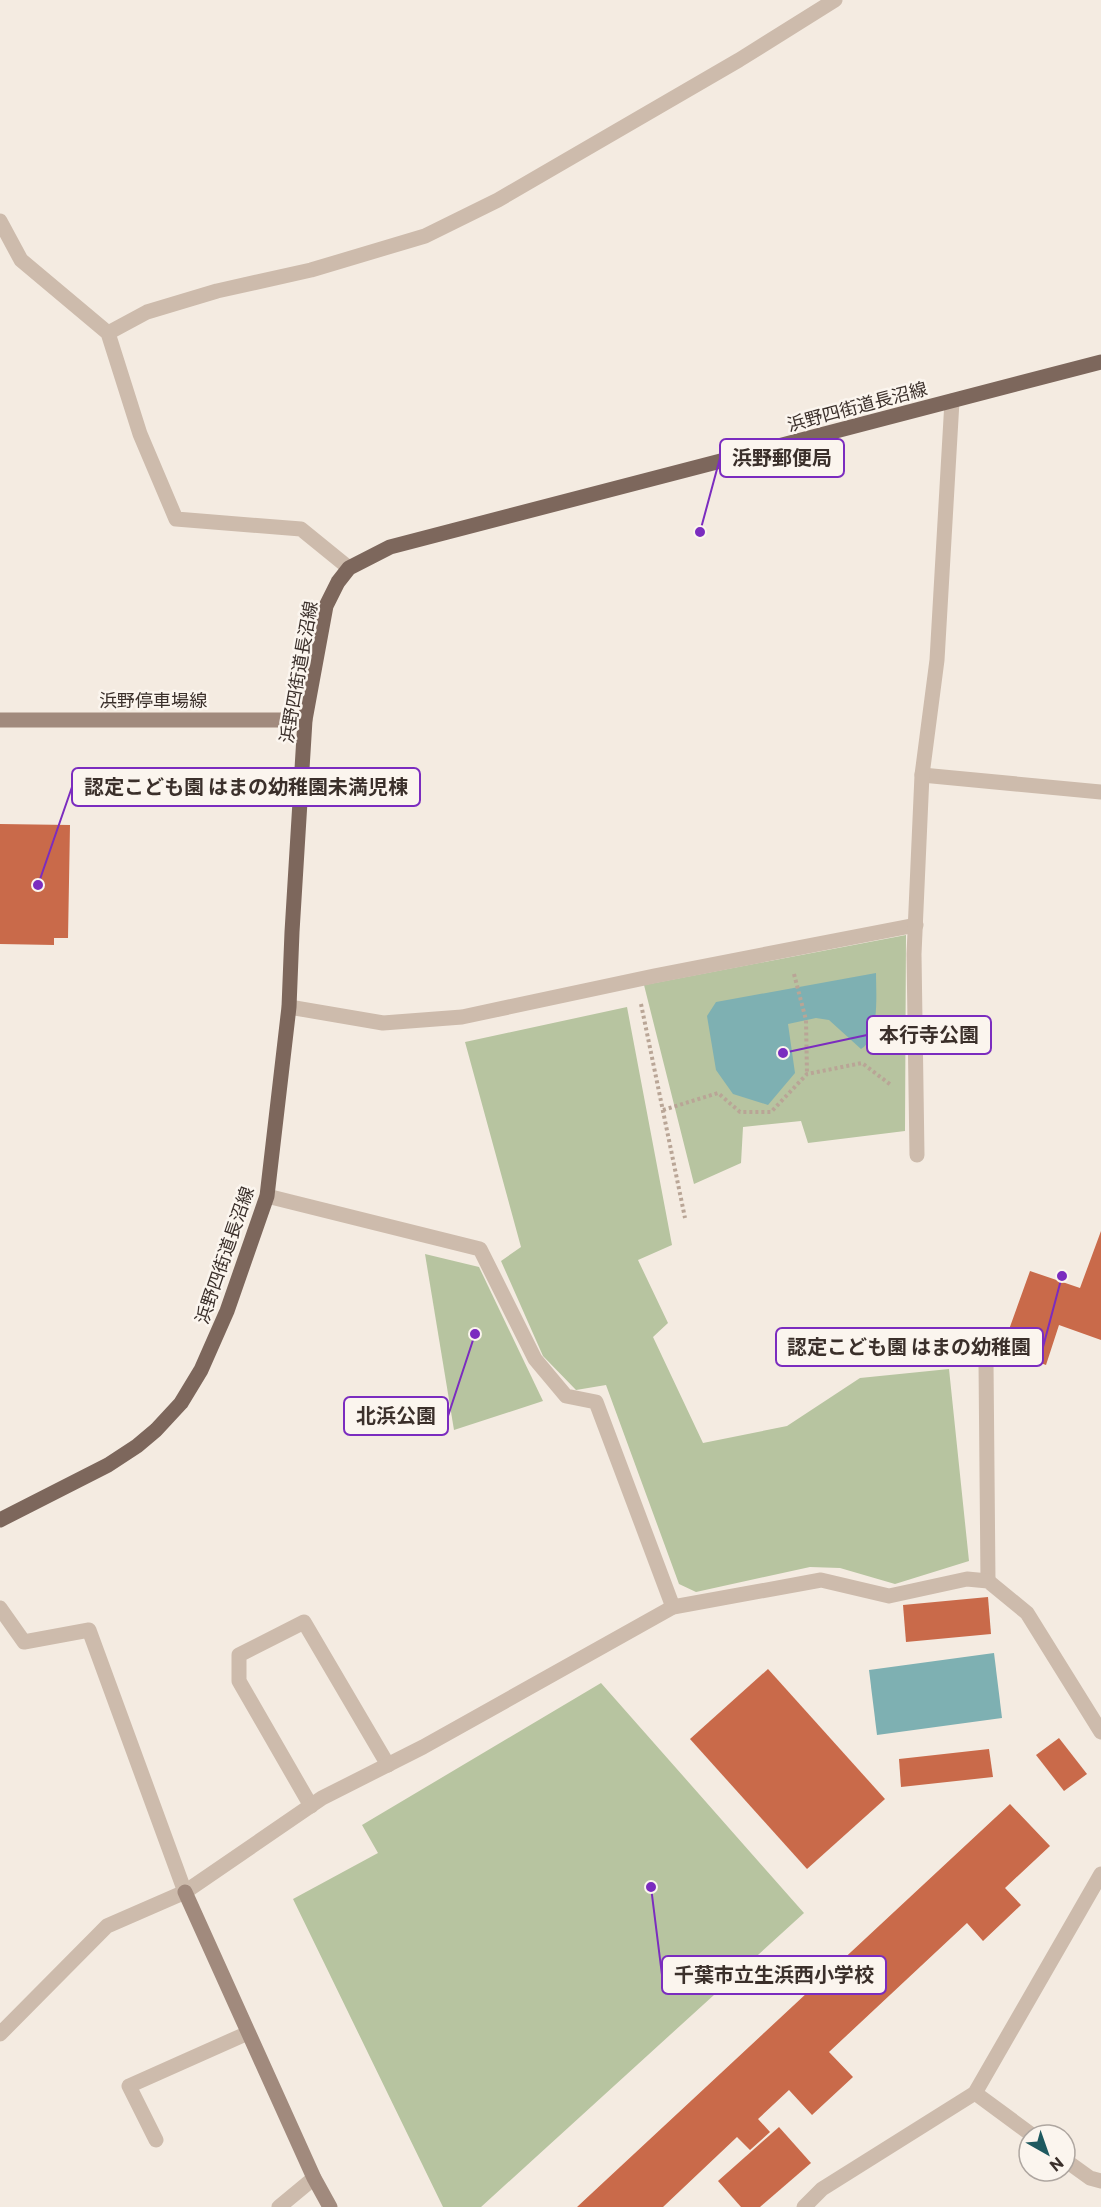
<svg xmlns="http://www.w3.org/2000/svg" width="1101" height="2207" font-family="Commissioner,'Noto Sans JP',sans-serif">
<rect width="100%" height="100%" fill="#f4ebe1"/>
<g fill="#b7c4a0">
<path d="M 906,935 L 905,1131 L 808,1143 L 801,1121 L 743,1127 L 741,1163 L 694,1184 L 644,985 Z"/>
<path d="M 627,1007 L 672,1245 L 638,1260 L 668,1323 L 653,1337 L 703,1443 L 787,1426 L 860,1378 L 949,1369 L 969,1561 L 895,1584 L 840,1568 L 810,1567 L 696,1592 L 679,1584 L 606,1385 L 576,1390 L 543,1356 L 501,1261 L 521,1247 L 465,1042 Z"/>
<path d="M 425,1254 L 479,1267 L 543,1401 L 454,1430 Z"/>
<path d="M 601,1683 L 804,1913 L 481,2207 L 443,2207 L 293,1899 L 378,1853 L 362,1825 Z"/>
</g>
<g fill="#7eb0b2">
<path d="M 876,973 C 876,992 880,1038 861,1049 L 829,1020 L 816,1018 L 788,1024 L 795,1073 L 768,1105 L 733,1094 L 716,1070 L 707,1016 L 716,1002 Z"/>
<path d="M 994,1653 L 1002,1718 L 877,1735 L 869,1670 Z"/>
</g>
<g fill="#c96a4a">
<path d="M 0,824 L 70,825 L 68,938 L 54,938 L 54,945 L 0,944 Z"/>
<path d="M 1101,1231 L 1101,1340 L 1059,1325 L 1046,1365 L 1002,1349 L 1030,1271 L 1080,1288 Z"/>
<path d="M 988,1597 L 991,1634 L 906,1642 L 903,1605 Z"/>
<path d="M 768,1669 L 885,1799 L 807,1869 L 690,1739 Z"/>
<path d="M 1059,1738 L 1087,1774 L 1064,1791 L 1036,1755 Z"/>
<path d="M 989,1749 L 993,1777 L 901,1787 L 899,1759 Z"/>
<path d="M 1010,1804 L 1050,1846 L 1005,1888 L 1021,1905 L 983,1941 L 967,1923 L 829,2052 L 853,2077 L 812,2115 L 789,2090 L 758,2119 L 770,2132 L 750,2150 L 737,2137 L 663,2207 L 577,2207 Z"/>
<path d="M 779,2127 L 811,2163 L 760,2207 L 741,2207 L 718,2181 Z"/>
</g>
<g fill="none" stroke-linecap="round" stroke-linejoin="round">
<g stroke="#b9a596" stroke-width="4" stroke-dasharray="3 3" stroke-linecap="butt">
<path d="M 794,974 L 806,1020 L 807,1074"/>
<path d="M 641,1004 L 685,1218"/>
<path d="M 663,1110 L 718,1093 L 740,1112 L 771,1112 L 807,1074 L 862,1063 L 891,1085"/>
</g>
<path stroke="#cdbbac" stroke-width="15" d="M 986,1362 L 988,1581"/>
<g stroke="#cdbbac" stroke-width="15">
<path d="M 0,221 L 21,260 L 108,333 L 140,434 L 176,519 L 301,529 L 349,568"/>
<path d="M 108,333 L 147,312 L 217,291 L 311,270 L 425,236 L 498,200 L 739,60 L 835,0"/>
<path d="M 922,775 L 1101,792"/>
<path d="M 289,1007 L 383,1023 L 462,1017 L 654,976 L 916,925"/>
<path d="M 917,1155 L 914,954 L 922,775 L 937,660 L 952,401"/>
<path d="M 267,1196 L 480,1249 L 535,1359 L 566,1396 L 596,1402 L 673,1607"/>
<path d="M 0,1608 L 24,1642 L 89,1630 L 185,1892"/>
<path d="M 311,1806 L 239,1681 L 239,1655 L 304,1622 L 388,1765"/>
<path d="M 0,2034 L 107,1926 L 185,1892 L 322,1798 L 423,1747 L 673,1607 L 821,1580 L 889,1596 L 967,1579 L 988,1581 L 1027,1613 L 1101,1732"/>
<path d="M 975,2093 L 1032,2135"/>
<path d="M 156,2140 L 129,2086 L 248,2033"/>
<path d="M 1065,2160 L 1090,2178 L 1101,2181"/>
<path d="M 279,2207 L 314,2178"/>
<path d="M 804,2207 L 822,2189 L 975,2093 L 1101,1874"/>
</g>
<g stroke="#a18a7d" stroke-width="15">
<path d="M 0,720 L 305,720"/>
<path d="M 185,1892 L 314,2178 L 330,2207"/>
</g>
<path stroke="#7d675c" stroke-width="15" d="M 0,1520 L 108,1465 L 137,1446 L 156,1430 L 181,1403 L 201,1370 L 227,1311 L 267,1196 L 289,1007 L 292,932 L 305,720 L 326,606 L 338,582 L 349,568 L 390,547 L 1101,362"/>
</g>
<g text-anchor="middle" dominant-baseline="central" stroke-width="5" stroke-linejoin="round" paint-order="stroke">
<g font-size="18" fill="#3b302b" stroke="#fbf5ee">
<text transform="translate(857 406) rotate(-15)">浜野四街道長沼線</text>
<text transform="translate(298 672) rotate(-80)">浜野四街道長沼線</text>
<text x="153" y="700">浜野停車場線</text>
<text transform="translate(224 1255) rotate(-71)">浜野四街道長沼線</text>
</g>
</g>
<path fill="none" stroke="#7b2cbf" stroke-width="2" d="M700 532L720 458M38 885L72 787M783 1053L867 1035M1062 1276L1043 1347M475 1334L448 1416M651 1887L662 1975"/>
<g fill="#7b2cbf" stroke="#fbf5ee" stroke-width="2">
<circle cx="700" cy="532" r="6"/>
<circle cx="38" cy="885" r="6"/>
<circle cx="783" cy="1053" r="6"/>
<circle cx="1062" cy="1276" r="6"/>
<circle cx="475" cy="1334" r="6"/>
<circle cx="651" cy="1887" r="6"/>
</g>
<g fill="#fbf5ee" stroke="#7b2cbf" stroke-width="2">
<rect x="720" y="439" width="124" height="38" rx="6"/>
<rect x="72" y="768" width="348" height="38" rx="6"/>
<rect x="867" y="1016" width="124" height="38" rx="6"/>
<rect x="776" y="1328" width="267" height="38" rx="6"/>
<rect x="344" y="1397" width="104" height="38" rx="6"/>
<rect x="662" y="1956" width="224" height="38" rx="6"/>
</g>
<g font-size="20" text-anchor="middle" font-weight="bold" fill="#3b302b">
<text x="782" y="465">浜野郵便局</text>
<text x="246" y="794">認定こども園 はまの幼稚園未満児棟</text>
<text x="929" y="1042">本行寺公園</text>
<text x="909" y="1354">認定こども園 はまの幼稚園</text>
<text x="396" y="1423">北浜公園</text>
<text x="774" y="1982">千葉市立生浜西小学校</text>
</g>
<g transform="translate(1047 2153) rotate(140)"><circle r="28" fill="#fbf5ee" stroke="#aea6a0" stroke-width="1.5"/>
<path d="M0-4.5L10 22L0 15L-10 22Z" fill="#1e595f"/>
<text y="-9" font-size="16" font-weight="bold" text-anchor="middle" fill="#3b302b">N</text>
</g>
</svg>
